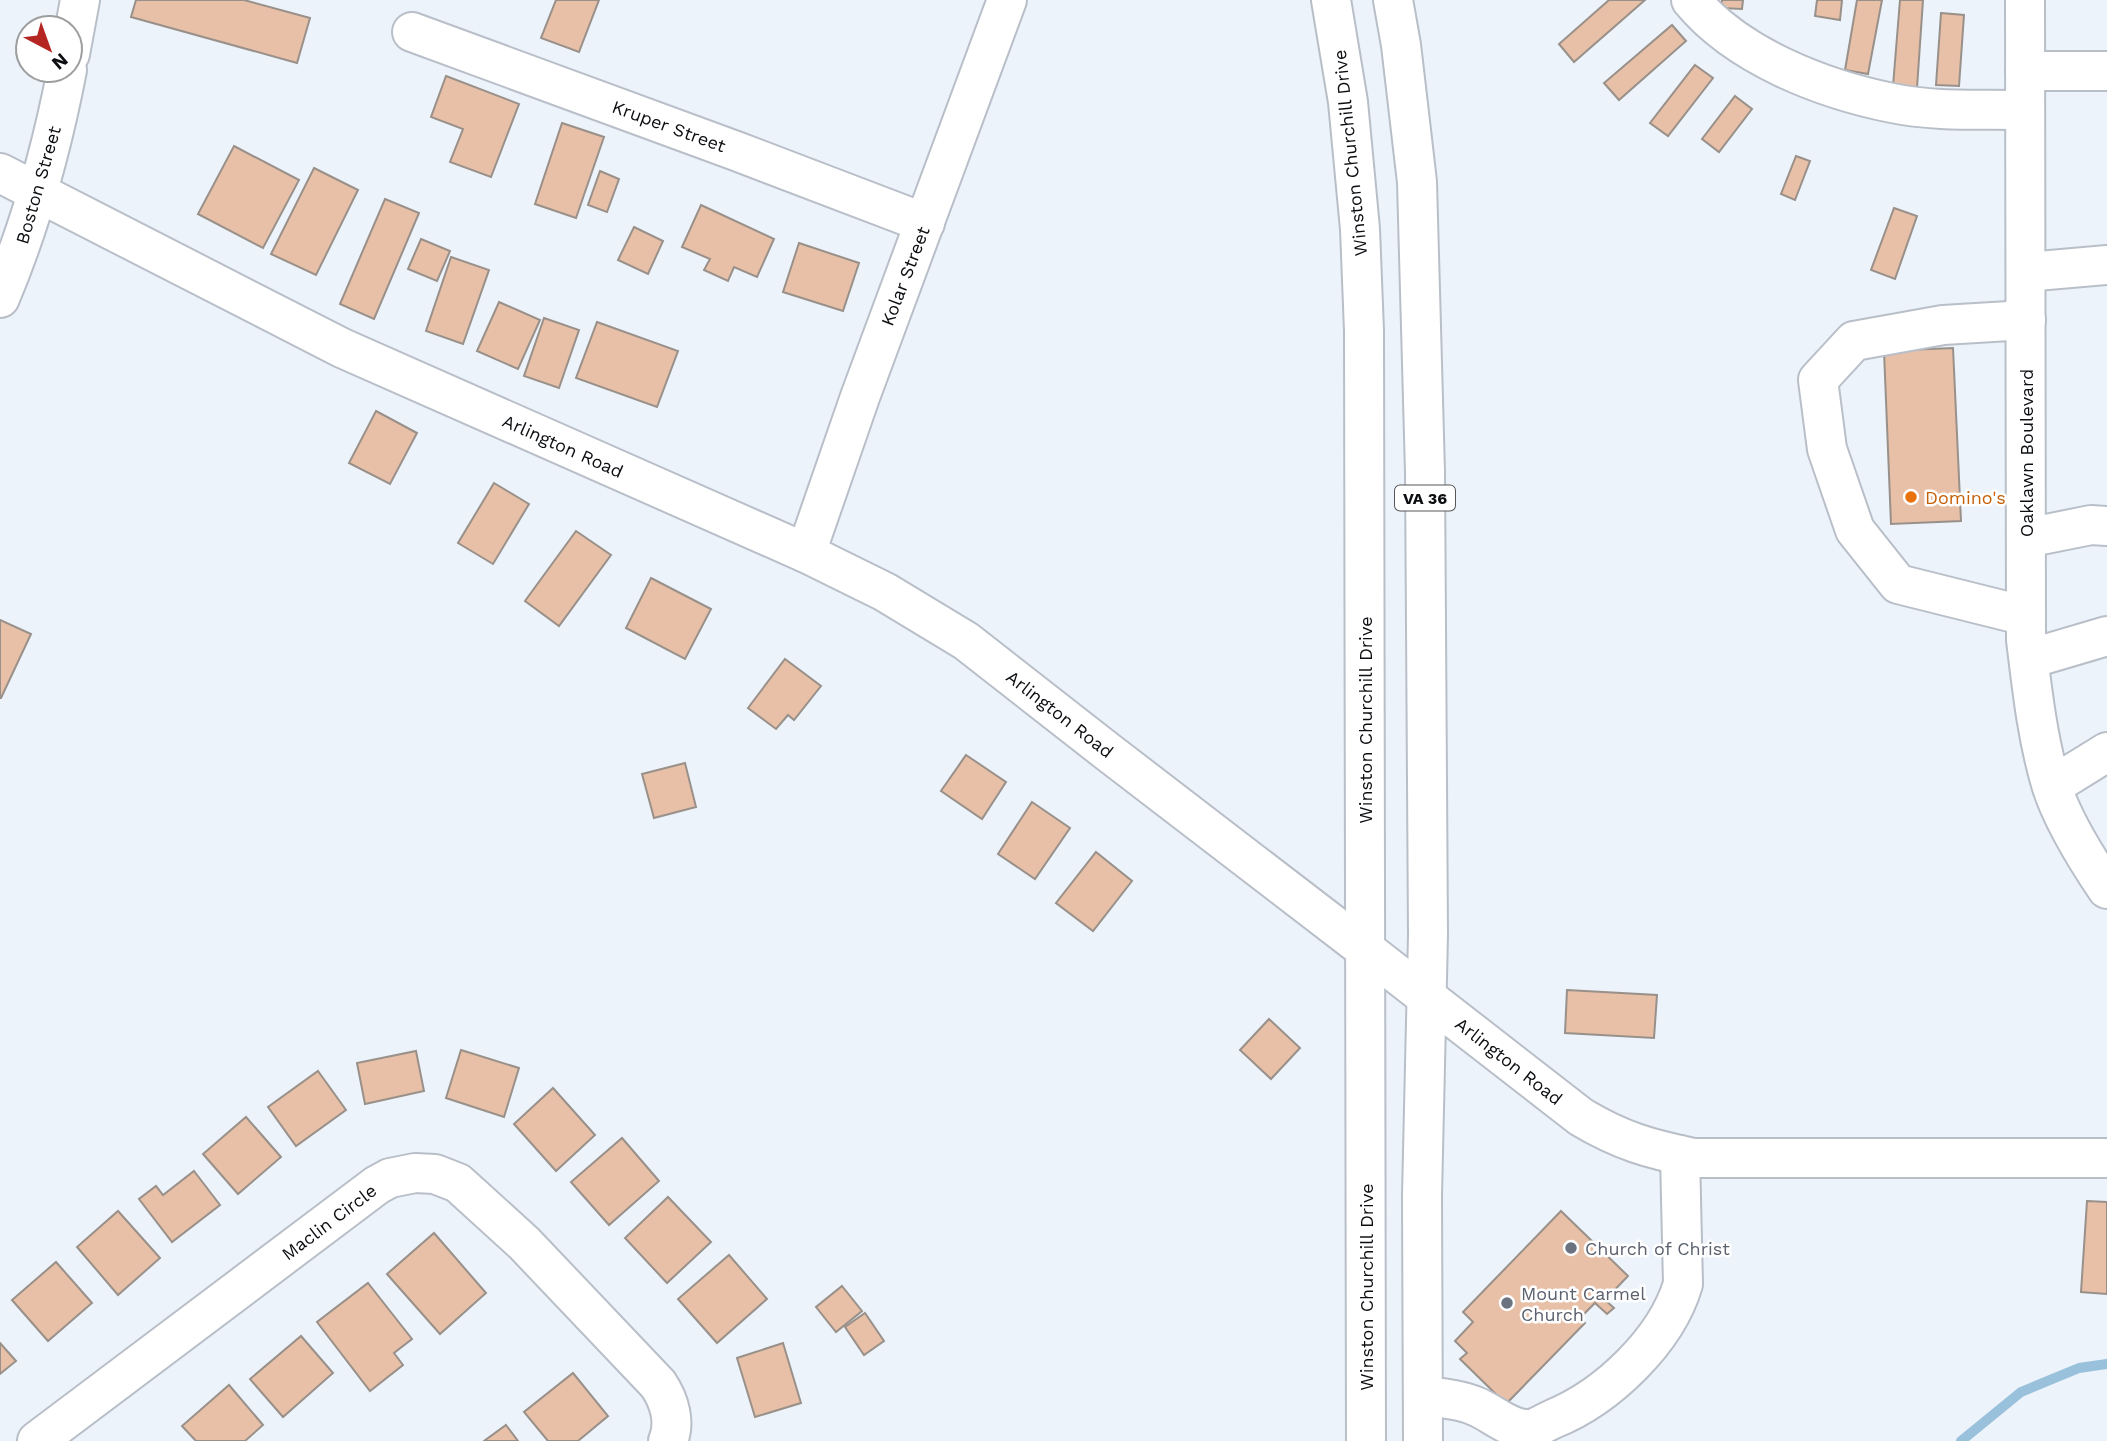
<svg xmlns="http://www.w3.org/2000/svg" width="2107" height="1441" font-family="'Work Sans',sans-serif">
<rect width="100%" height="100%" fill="#ecf3fb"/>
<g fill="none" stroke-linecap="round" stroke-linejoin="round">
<path stroke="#9ac1db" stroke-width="10" d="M 1961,1441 L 2021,1392 L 2079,1368 L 2107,1364"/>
</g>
<g fill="#e7c0a7" stroke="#99908a" stroke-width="2">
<path d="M 136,0 L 244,0 L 310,18 L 297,63 L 131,17 Z"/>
<path d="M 556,0 L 599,0 L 579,52 L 541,38 Z"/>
<path d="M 1609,0 L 1645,0 L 1574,62 L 1559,44 Z"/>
<path d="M 1722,0 L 1743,0 L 1742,9 L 1721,8 Z"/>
<path d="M 1817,0 L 1842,0 L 1840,20 L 1815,16 Z"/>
<path d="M 1857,0 L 1882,0 L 1868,74 L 1845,70 Z"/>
<path d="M 1900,0 L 1923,0 L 1917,88 L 1893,86 Z"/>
<path d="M 1941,13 L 1964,15 L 1959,86 L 1936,85 Z"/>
<path d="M 1672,25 L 1686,41 L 1619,100 L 1604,83 Z"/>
<path d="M 1695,65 L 1713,78 L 1668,136 L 1650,123 Z"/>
<path d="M 446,76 L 519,104 L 491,177 L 450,162 L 463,129 L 431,117 Z"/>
<path d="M 1735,96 L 1752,109 L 1719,152 L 1702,139 Z"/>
<path d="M 562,123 L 604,137 L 576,218 L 535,204 Z"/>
<path d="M 234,146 L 299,180 L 263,248 L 198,214 Z"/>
<path d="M 1796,156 L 1810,161 L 1795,200 L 1781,194 Z"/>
<path d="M 314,168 L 358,190 L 316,275 L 271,254 Z"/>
<path d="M 600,171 L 619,179 L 607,212 L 588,205 Z"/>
<path d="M 385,199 L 419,213 L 374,319 L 340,304 Z"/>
<path d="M 701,205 L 774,239 L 757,277 L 734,267 L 728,281 L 704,270 L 710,259 L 682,247 Z"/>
<path d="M 1894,208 L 1917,216 L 1895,279 L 1871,270 Z"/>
<path d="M 634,227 L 663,241 L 648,274 L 618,260 Z"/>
<path d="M 421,239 L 450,251 L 437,281 L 408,269 Z"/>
<path d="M 799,243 L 859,263 L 843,311 L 783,292 Z"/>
<path d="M 451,257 L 489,270 L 463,344 L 426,331 Z"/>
<path d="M 499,302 L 540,320 L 518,369 L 477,351 Z"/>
<path d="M 544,318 L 579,330 L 559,388 L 524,376 Z"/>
<path d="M 597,322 L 678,351 L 657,407 L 576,378 Z"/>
<path d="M 1953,348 L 1961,521 L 1891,524 L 1884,351 Z"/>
<path d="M 376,411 L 417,433 L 390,484 L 349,463 Z"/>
<path d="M 494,483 L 529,504 L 493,564 L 458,543 Z"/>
<path d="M 576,531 L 611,555 L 559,626 L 525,601 Z"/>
<path d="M 651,578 L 711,609 L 685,659 L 626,628 Z"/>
<path d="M 0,620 L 31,634 L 1,698 L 0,698 Z"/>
<path d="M 785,659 L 821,686 L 794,720 L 788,715 L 776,729 L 748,708 Z"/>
<path d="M 966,755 L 1006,782 L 982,819 L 941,791 Z"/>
<path d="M 685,763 L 696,807 L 654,818 L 642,774 Z"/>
<path d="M 1032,802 L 1070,828 L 1035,879 L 998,854 Z"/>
<path d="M 1096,852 L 1132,881 L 1093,931 L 1056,903 Z"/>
<path d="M 1567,990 L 1657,995 L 1654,1038 L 1565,1033 Z"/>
<path d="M 1269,1019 L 1300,1048 L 1271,1079 L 1240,1050 Z"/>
<path d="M 461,1050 L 519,1068 L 504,1117 L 446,1098 Z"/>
<path d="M 416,1051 L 424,1091 L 365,1104 L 357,1063 Z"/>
<path d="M 318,1071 L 346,1110 L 296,1146 L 268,1107 Z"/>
<path d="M 553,1088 L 595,1135 L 556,1171 L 514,1124 Z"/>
<path d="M 246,1117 L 281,1157 L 238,1194 L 203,1154 Z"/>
<path d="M 622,1138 L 659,1181 L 609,1225 L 571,1182 Z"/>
<path d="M 194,1171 L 220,1205 L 172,1242 L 139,1199 L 156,1186 L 163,1195 Z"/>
<path d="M 668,1197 L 711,1242 L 667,1283 L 625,1238 Z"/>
<path d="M 2087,1201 L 2107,1202 L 2107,1294 L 2081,1292 Z"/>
<path d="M 118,1211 L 160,1258 L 118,1295 L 77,1247 Z"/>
<path d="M 1561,1211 L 1628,1276 L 1605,1300 L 1614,1308 L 1607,1314 L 1595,1303 L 1580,1318 L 1585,1323 L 1506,1404 L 1460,1359 L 1467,1353 L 1455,1341 L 1473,1322 L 1463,1312 Z"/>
<path d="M 434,1233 L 486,1293 L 440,1334 L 387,1274 Z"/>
<path d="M 729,1255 L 767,1299 L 717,1343 L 678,1299 Z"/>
<path d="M 56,1262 L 92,1303 L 48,1341 L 12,1300 Z"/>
<path d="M 368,1283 L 412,1339 L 394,1353 L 403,1365 L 370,1391 L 317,1322 Z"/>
<path d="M 842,1286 L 862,1311 L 836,1332 L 816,1307 Z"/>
<path d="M 865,1313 L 884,1341 L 864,1355 L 845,1327 Z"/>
<path d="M 301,1336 L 333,1373 L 283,1417 L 250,1379 Z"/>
<path d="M 0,1343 L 16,1361 L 0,1374 Z"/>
<path d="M 783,1343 L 801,1403 L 755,1417 L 737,1358 Z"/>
<path d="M 573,1373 L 608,1416 L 578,1441 L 548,1441 L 524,1412 Z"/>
<path d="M 229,1385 L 263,1425 L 245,1441 L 196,1441 L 182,1426 Z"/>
<path d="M 506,1425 L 518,1441 L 484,1441 Z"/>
</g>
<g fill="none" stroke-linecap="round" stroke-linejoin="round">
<g stroke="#b9bfc8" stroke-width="42">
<g id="minor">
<path d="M 1691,0 C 1737,56 1822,89 1892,103 C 1935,112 1981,109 2025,110"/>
<path d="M 2025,0 L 2026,640 C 2032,688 2037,737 2051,784 C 2062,820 2086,858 2107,889"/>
<path d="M 412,32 L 736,151 L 925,223"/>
<path d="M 70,54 L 80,0"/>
<path d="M 2025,71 L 2107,71"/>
<path d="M 0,173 L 342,348 L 806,553 L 885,592 L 966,641 L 1108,752 L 1366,950"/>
<path d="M 2026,272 L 2107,265"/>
<path d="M 0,298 C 31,224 52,148 67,70"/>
<path d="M 2026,320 L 1943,325 L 1854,341 L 1818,380 L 1827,449 L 1855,530 L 1898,584 L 2026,616"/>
<path d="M 2026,538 L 2091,525 L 2107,526"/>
<path d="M 806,553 L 860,397 L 1007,0"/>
<path d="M 2029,659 L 2107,636"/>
<path d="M 2052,786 L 2107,752"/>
<path d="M 1423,1396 C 1440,1398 1459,1399 1475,1406 C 1493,1413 1509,1430 1529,1429 C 1536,1429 1546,1422 1553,1419 C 1607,1397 1666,1341 1683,1284 L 1680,1155"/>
<path d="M 37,1441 L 377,1185 L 390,1178 L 415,1173 L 435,1174 L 458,1183 L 524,1243 L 658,1384 C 669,1400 676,1422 668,1441"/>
</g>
</g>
<g stroke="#b9bfc8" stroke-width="42">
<path id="major" d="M 1366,950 L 1581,1117 C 1621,1141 1650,1149 1694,1158 L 2107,1158"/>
</g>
<g stroke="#b9bfc8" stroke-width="42">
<g id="highway">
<path d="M 1331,0 L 1348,102 L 1360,229 L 1364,331 L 1366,1441"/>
<path d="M 1393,0 L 1401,45 L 1417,182 L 1425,472 L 1428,935 L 1422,1196 L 1423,1441"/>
</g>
</g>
<use href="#minor" stroke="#fff" stroke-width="38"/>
<use href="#major" stroke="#fff" stroke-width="38"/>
<use href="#highway" stroke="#fff" stroke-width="38"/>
</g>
<circle fill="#e8710a" stroke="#fff" stroke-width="2.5" cx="1911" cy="497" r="7"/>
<g fill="#6b7280" stroke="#fff" stroke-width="2.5">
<circle cx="1571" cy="1248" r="7"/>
<circle cx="1507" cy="1303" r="7"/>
</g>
<g text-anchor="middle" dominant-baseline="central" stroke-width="5" stroke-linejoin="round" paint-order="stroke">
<rect fill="#fff" stroke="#545658" stroke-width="2" x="1395" y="485.5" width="60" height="25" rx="5"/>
<g font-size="16" font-weight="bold" fill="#0b0d10">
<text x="1425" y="498">VA 36</text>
</g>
<g font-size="18" fill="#0b0d10" stroke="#fff">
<text transform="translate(669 126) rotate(20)">Kruper Street</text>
<text transform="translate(1350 153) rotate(-96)">Winston Churchill Drive</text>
<text transform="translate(38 185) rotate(-74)">Boston Street</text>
<text transform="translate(905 276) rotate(-69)">Kolar Street</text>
<text transform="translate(563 446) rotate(24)">Arlington Road</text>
<text transform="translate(2026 453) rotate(-90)">Oaklawn Boulevard</text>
<text transform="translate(1060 714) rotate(38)">Arlington Road</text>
<text transform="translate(1365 720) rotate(-90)">Winston Churchill Drive</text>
<text transform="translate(1509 1061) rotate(38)">Arlington Road</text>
<text transform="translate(329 1222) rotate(-37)">Maclin Circle</text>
<text transform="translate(1366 1287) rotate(-90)">Winston Churchill Drive</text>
</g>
<g font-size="18" fill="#c56008" stroke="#fff" text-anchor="start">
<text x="1925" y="497">Domino's</text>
</g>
<g font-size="18" fill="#5b616d" stroke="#fff" text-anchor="start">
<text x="1585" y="1248">Church of Christ</text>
<text x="1521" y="1293">Mount Carmel<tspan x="1521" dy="21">Church</tspan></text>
</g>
</g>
<g transform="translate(49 49) rotate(139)"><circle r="33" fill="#ffffff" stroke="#9d9e9f" stroke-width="2"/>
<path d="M0-5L12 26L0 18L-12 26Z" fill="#b52623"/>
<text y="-10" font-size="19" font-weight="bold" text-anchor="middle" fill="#0b0d10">N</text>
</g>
</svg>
